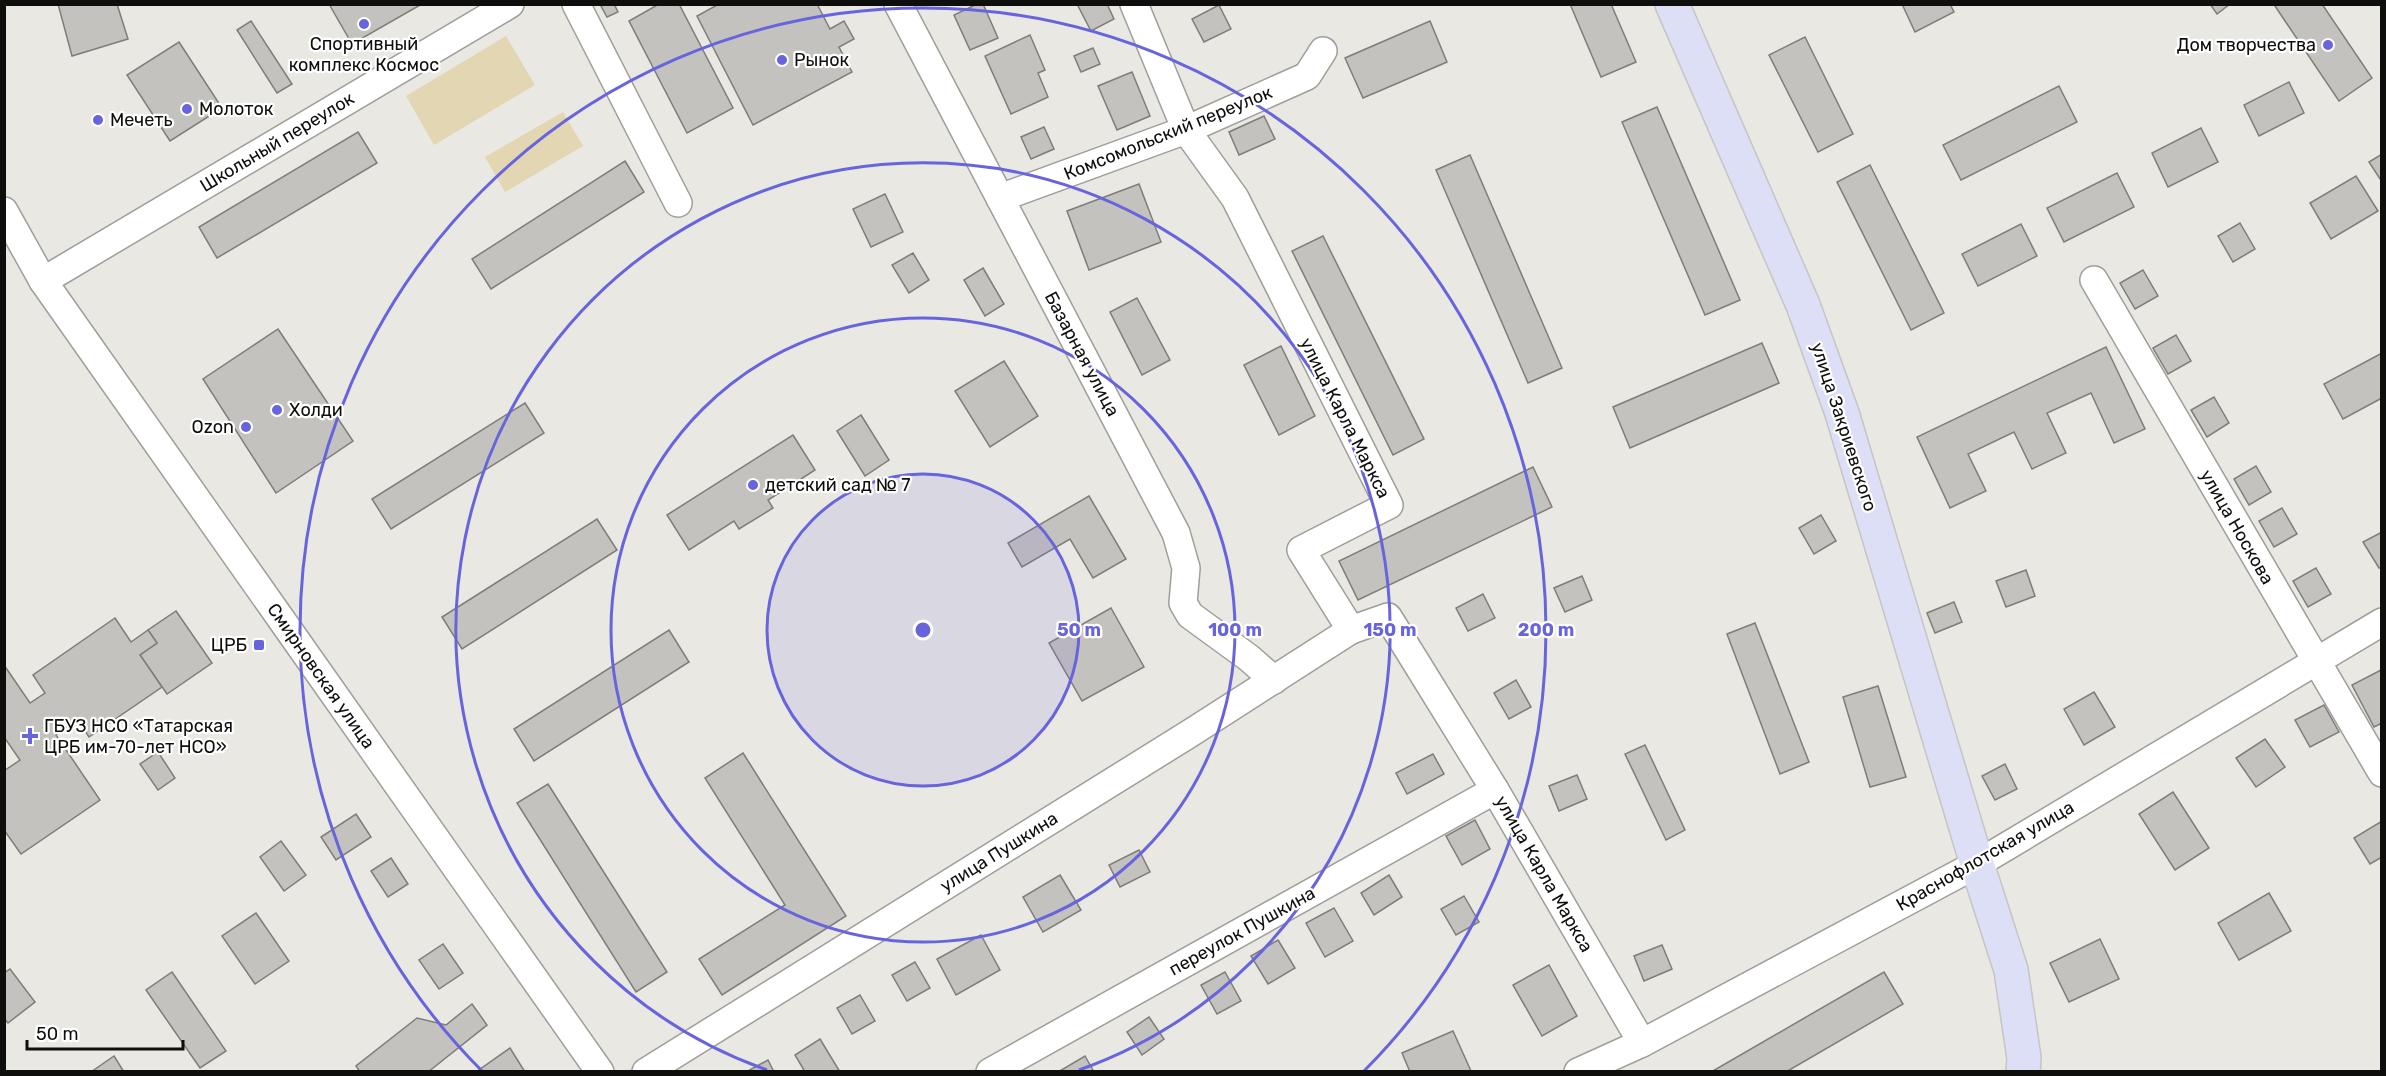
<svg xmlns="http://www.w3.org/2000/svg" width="2386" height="1076" font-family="Rubik,sans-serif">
<rect width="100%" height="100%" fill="#e9e8e3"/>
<g fill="#e2d6b3">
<path d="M 506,36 L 535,85 L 434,145 L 406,96 Z"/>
<path d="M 563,112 L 583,146 L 505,192 L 485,157 Z"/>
</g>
<g fill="#c4c2be" stroke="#7e7d79" stroke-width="1.5">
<path d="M 58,4 L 117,4 L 128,39 L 72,56 Z"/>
<path d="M 329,4 L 422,4 L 352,44 Z"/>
<path d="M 605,4 L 614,4 L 618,12 L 607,17 L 601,6 Z"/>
<path d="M 659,4 L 679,4 L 733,108 L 687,133 L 629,21 Z"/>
<path d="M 719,4 L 817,4 L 830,29 L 844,21 L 854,39 L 839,47 L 852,72 L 753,125 L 697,16 Z"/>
<path d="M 977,4 L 983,4 L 998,38 L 970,50 L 954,15 Z"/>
<path d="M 1077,4 L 1107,4 L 1114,19 L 1091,31 Z"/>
<path d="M 1570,4 L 1611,4 L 1636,62 L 1601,77 Z"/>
<path d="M 1902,4 L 1950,4 L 1954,12 L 1915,32 Z"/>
<path d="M 2210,4 L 2230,4 L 2217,14 Z"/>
<path d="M 2277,4 L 2322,4 L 2372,78 L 2339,101 L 2275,6 Z"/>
<path d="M 1219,5 L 1231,29 L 1204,42 L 1192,19 Z"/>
<path d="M 251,21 L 292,84 L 277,93 L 237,30 Z"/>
<path d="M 1430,21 L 1447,62 L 1363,98 L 1345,58 Z"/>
<path d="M 1030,35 L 1045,70 L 1038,73 L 1048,97 L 1011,114 L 985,56 Z"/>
<path d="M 1805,37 L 1853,134 L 1818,152 L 1769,55 Z"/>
<path d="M 179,42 L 222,108 L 170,141 L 127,75 Z"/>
<path d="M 1093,48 L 1100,64 L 1081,72 L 1074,56 Z"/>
<path d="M 1132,72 L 1150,116 L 1117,130 L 1098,86 Z"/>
<path d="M 2289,82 L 2304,113 L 2259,136 L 2244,105 Z"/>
<path d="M 2059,86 L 2077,122 L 1961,180 L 1943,145 Z"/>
<path d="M 1657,107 L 1740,300 L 1705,315 L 1622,122 Z"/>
<path d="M 1264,116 L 1275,139 L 1239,155 L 1229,132 Z"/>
<path d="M 1044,127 L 1054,149 L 1031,159 L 1021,137 Z"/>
<path d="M 2201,128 L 2218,162 L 2168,187 L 2152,153 Z"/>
<path d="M 358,132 L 377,163 L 217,258 L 199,227 Z"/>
<path d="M 2382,154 L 2382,182 L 2369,162 Z"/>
<path d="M 1470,155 L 1562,368 L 1528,383 L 1436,170 Z"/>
<path d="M 625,161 L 644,192 L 491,289 L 472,259 Z"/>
<path d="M 1870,165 L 1944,313 L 1911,330 L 1837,182 Z"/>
<path d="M 2117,173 L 2134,207 L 2064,242 L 2047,208 Z"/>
<path d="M 2356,176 L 2378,211 L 2331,239 L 2310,203 Z"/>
<path d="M 1139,184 L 1161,242 L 1089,270 L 1067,211 Z"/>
<path d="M 885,194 L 903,232 L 871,247 L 853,209 Z"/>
<path d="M 2240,223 L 2255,249 L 2233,262 L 2218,236 Z"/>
<path d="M 2021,224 L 2037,256 L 1978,286 L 1962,254 Z"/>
<path d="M 1323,236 L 1424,439 L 1393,455 L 1292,251 Z"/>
<path d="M 913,253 L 929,280 L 909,293 L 892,265 Z"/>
<path d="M 983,268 L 1004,304 L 985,316 L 964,280 Z"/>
<path d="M 2143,270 L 2158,296 L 2135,309 L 2120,283 Z"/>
<path d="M 1137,298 L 1170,360 L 1142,375 L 1110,312 Z"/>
<path d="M 278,329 L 353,441 L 276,493 L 203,379 Z"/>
<path d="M 2176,335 L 2191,361 L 2168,374 L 2153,348 Z"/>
<path d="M 1762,343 L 1779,383 L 1630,448 L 1613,407 Z"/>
<path d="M 1281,346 L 1315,416 L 1279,435 L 1244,365 Z"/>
<path d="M 2106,347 L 2145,429 L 2114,443 L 2091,393 L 2047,413 L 2066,453 L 2032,469 L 2014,432 L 1968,454 L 1986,491 L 1950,508 L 1917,437 Z"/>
<path d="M 2382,353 L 2382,398 L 2343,419 L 2324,384 Z"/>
<path d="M 1004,361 L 1038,416 L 990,447 L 955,391 Z"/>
<path d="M 2214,397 L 2229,423 L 2207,437 L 2191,410 Z"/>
<path d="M 525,403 L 544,433 L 391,529 L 372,499 Z"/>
<path d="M 861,415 L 889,460 L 865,476 L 837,431 Z"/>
<path d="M 793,435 L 815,470 L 768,500 L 773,508 L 739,529 L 734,521 L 689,550 L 667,515 Z"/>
<path d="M 2256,466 L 2271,492 L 2249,505 L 2234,479 Z"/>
<path d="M 1533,467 L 1552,507 L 1358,600 L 1339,561 Z"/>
<path d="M 1089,496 L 1126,559 L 1093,578 L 1070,539 L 1022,567 L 1008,543 Z"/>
<path d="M 2282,508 L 2297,534 L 2274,547 L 2259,521 Z"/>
<path d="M 1821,515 L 1836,541 L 1814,554 L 1799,528 Z"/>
<path d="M 597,519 L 617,550 L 462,649 L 442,617 Z"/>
<path d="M 2382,532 L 2382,567 L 2379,568 L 2363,542 Z"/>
<path d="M 2316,568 L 2331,594 L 2308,607 L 2293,581 Z"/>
<path d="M 2026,570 L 2035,596 L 2006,607 L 1996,581 Z"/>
<path d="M 1582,576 L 1592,600 L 1565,612 L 1554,588 Z"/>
<path d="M 1483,594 L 1495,618 L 1468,631 L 1456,608 Z"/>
<path d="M 1954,602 L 1962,622 L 1935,633 L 1927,613 Z"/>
<path d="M 1111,608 L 1144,667 L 1082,701 L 1049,643 Z"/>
<path d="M 176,611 L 212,663 L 167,694 L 140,655 L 157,643 L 148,630 Z"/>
<path d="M 115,618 L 131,642 L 148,630 L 157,643 L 140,655 L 162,687 L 89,737 L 78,720 L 56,735 L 100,800 L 21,854 L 4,830 L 4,771 L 20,760 L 4,737 L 4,665 L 30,703 L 45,693 L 33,675 Z"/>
<path d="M 1755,623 L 1809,762 L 1780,774 L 1727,634 Z"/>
<path d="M 669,630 L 689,662 L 534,761 L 514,729 Z"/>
<path d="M 2381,670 L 2382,723 L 2374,727 L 2352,685 Z"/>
<path d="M 1516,680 L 1531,707 L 1509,719 L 1494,693 Z"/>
<path d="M 1878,686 L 1906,777 L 1870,787 L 1843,697 Z"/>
<path d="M 2094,692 L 2115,727 L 2084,745 L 2064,709 Z"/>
<path d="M 2324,705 L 2339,732 L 2310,747 L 2295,720 Z"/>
<path d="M 2265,739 L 2285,767 L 2256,787 L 2236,758 Z"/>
<path d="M 1645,745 L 1685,830 L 1666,840 L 1625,754 Z"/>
<path d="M 158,752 L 175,778 L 158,790 L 140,764 Z"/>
<path d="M 743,753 L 846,916 L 722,995 L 699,959 L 785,905 L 705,778 Z"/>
<path d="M 1433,754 L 1444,774 L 1407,794 L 1396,773 Z"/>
<path d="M 2005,764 L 2017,789 L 1995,800 L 1982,776 Z"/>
<path d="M 1577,775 L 1587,799 L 1559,811 L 1549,786 Z"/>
<path d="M 548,784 L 667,972 L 636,992 L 517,803 Z"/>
<path d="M 2173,792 L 2209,848 L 2175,870 L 2139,814 Z"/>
<path d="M 356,814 L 371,837 L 336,860 L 321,837 Z"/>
<path d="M 1475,820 L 1490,849 L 1462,865 L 1446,836 Z"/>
<path d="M 2382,821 L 2382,857 L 2370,864 L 2354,838 Z"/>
<path d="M 281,841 L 306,875 L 284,891 L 260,857 Z"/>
<path d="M 1139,850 L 1150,872 L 1120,887 L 1109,865 Z"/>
<path d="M 391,858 L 408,884 L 388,897 L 371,871 Z"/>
<path d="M 1060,875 L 1081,910 L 1043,932 L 1023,897 Z"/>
<path d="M 1389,875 L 1402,897 L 1374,915 L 1361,893 Z"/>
<path d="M 2269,893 L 2291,931 L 2239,960 L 2218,923 Z"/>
<path d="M 1464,896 L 1479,922 L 1456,935 L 1441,909 Z"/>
<path d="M 1334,908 L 1353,941 L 1325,957 L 1306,923 Z"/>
<path d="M 256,913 L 289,961 L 255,984 L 222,936 Z"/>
<path d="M 981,935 L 1000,970 L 956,995 L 937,959 Z"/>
<path d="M 2100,939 L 2119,979 L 2069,1002 L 2050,963 Z"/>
<path d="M 1278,940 L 1295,968 L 1268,984 L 1251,956 Z"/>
<path d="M 443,944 L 463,973 L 439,989 L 419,960 Z"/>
<path d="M 1662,945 L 1672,969 L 1644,981 L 1634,956 Z"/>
<path d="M 915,962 L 930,988 L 907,1001 L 892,975 Z"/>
<path d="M 1549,965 L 1577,1016 L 1542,1036 L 1513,985 Z"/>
<path d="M 10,969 L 35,1002 L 8,1023 L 4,1018 L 4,973 Z"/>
<path d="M 172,972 L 226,1051 L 200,1068 L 146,990 Z"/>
<path d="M 1225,972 L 1241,1001 L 1217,1014 L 1201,985 Z"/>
<path d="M 1884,972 L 1903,1004 L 1786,1072 L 1711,1072 Z"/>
<path d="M 860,995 L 875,1021 L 852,1034 L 837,1008 Z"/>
<path d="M 472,1004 L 487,1025 L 428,1072 L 360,1072 L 356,1066 L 417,1018 L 446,1025 Z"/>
<path d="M 1149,1017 L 1164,1039 L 1142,1055 L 1127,1032 Z"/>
<path d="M 1453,1031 L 1471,1071 L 1410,1072 L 1402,1053 Z"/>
<path d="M 820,1039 L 840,1072 L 805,1072 L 795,1055 Z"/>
<path d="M 510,1048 L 525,1072 L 476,1072 Z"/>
<path d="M 114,1056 L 124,1072 L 91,1072 Z"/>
<path d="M 1085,1056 L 1094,1072 L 1058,1072 Z"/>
<path d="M 768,1060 L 774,1072 L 746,1072 Z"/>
</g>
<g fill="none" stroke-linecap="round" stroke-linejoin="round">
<g stroke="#9f9e99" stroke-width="30">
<g id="minor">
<path d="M 576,4 L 678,203"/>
<path d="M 898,4 L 1176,533 L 1186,568 L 1183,603 L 1190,615 L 1249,658 L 1274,680"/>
<path d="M 1134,4 L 1186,130 L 1235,198 L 1389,505 L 1301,550 L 1351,630 L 1388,617 L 1495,790 L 1642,1043"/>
<path d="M 1000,198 L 1186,130 L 1307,76 L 1323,51"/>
<path d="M 4,211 L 43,281 L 600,1072"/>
<path d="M 2094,280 L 2382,773"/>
<path d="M 43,281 L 510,4"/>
<path d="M 646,1072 L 1189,734 L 1351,630"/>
<path d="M 990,1072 L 1495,790"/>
<path d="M 1578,1072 L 1642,1043 L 1977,864 L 2382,622"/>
</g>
</g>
<g stroke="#c5c5c5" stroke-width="36">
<path id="major" d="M 1672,4 L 1803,305 L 1842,413 L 1977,864 L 2011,970 L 2024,1058 L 2023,1072"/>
</g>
<use href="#minor" stroke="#fff" stroke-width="27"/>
<use href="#major" stroke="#dcdff6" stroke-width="33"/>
</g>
<circle cx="923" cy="630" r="156" fill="#6864dd" fill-opacity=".12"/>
<g fill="none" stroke="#6864dd" stroke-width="3">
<circle cx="923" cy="630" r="156"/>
<circle cx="923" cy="630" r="312"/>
<path d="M767 1070A467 467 0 1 1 1079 1070"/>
<path d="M482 1071A623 623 0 1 1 1364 1071"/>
</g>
<g fill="#6864dd" stroke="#fff" stroke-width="2">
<circle cx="364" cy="24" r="6"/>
<circle cx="2328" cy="45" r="6"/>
<circle cx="782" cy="60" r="6"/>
<circle cx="187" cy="109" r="6"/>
<circle cx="98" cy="120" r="6"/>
<circle cx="277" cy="410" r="6"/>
<circle cx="246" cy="427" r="6"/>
<circle cx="753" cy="485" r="6"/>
<rect x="253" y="639" width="12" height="12" rx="3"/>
<path d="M27 727h6v6h6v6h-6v6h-6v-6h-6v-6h6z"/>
</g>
<g text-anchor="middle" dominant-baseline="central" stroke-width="4.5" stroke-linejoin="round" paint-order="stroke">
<g font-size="18" fill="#0e0e0c" stroke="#fff" text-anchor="start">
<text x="364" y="44" text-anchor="middle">Спортивный<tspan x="364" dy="21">комплекс Космос</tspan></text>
<text x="2316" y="45" text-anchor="end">Дом творчества</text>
<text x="794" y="60">Рынок</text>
<text x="199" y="109">Молоток</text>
<text x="110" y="120">Мечеть</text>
<text x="289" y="410">Холди</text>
<text x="234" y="427" text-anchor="end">Ozon</text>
<text x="765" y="485">детский сад № 7</text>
<text x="247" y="645" text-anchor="end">ЦРБ</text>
<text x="44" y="726">ГБУЗ НСО «Татарская<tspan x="44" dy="21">ЦРБ им-70-лет НСО»</tspan></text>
</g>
<g font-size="18" fill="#0e0e0c" stroke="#fff">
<text transform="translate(1168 133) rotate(-22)">Комсомольский переулок</text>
<text transform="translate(277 142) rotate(-31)">Школьный переулок</text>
<text transform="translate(1082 354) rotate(62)">Базарная улица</text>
<text transform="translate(1345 418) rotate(63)">улица Карла Маркса</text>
<text transform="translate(1844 427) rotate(72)">улица Закриевского</text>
<text transform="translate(2237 527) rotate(60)">улица Носкова</text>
<text transform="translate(321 676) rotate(55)">Смирновская улица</text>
<text transform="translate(999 852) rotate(-32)">улица Пушкина</text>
<text transform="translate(1985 856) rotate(-30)">Краснофлотская улица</text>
<text transform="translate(1544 874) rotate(60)">улица Карла Маркса</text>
<text transform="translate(1242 931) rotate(-29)">переулок Пушкина</text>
</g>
</g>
<circle cx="923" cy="630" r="9" fill="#6864dd" stroke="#fff" stroke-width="3"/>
<g font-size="18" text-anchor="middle" font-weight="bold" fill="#6864dd" stroke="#fff" stroke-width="4.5" stroke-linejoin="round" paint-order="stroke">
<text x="1079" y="636">50 m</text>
<text x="1235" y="636">100 m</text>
<text x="1390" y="636">150 m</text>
<text x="1546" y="636">200 m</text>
</g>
<rect width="2386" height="1076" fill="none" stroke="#0e0e0c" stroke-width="12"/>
<path d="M27 1040v9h156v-9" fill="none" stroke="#0e0e0c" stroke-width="3"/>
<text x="36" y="1040" font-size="18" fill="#0e0e0c" stroke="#ffffff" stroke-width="4.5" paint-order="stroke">50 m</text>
</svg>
